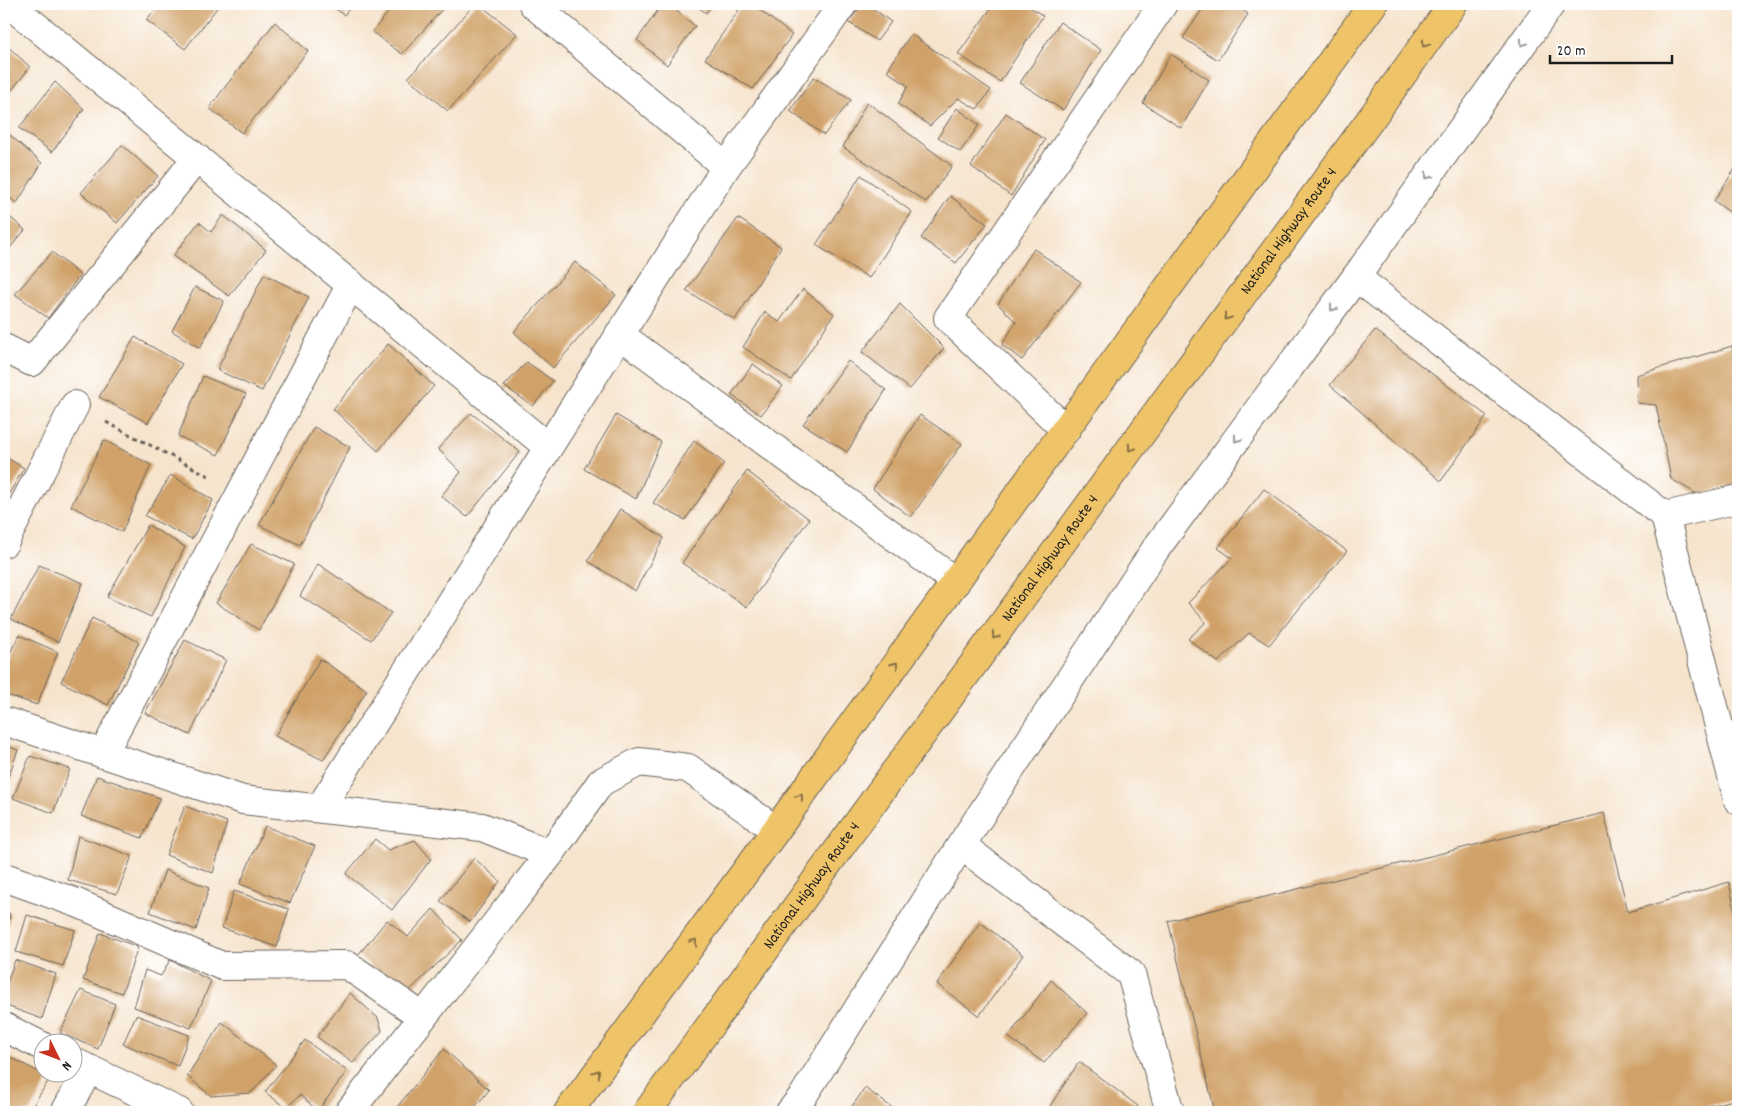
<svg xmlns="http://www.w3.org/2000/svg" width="1742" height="1116" font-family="Dekko,sans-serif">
<rect width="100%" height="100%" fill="#fff"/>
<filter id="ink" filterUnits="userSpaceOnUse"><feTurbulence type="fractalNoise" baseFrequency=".02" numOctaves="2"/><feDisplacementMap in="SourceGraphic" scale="10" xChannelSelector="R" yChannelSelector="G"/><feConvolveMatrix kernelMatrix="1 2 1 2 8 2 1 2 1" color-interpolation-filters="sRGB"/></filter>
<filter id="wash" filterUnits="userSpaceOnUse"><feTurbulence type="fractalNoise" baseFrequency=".0096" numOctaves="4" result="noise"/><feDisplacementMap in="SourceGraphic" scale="20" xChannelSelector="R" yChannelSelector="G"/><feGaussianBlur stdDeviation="1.12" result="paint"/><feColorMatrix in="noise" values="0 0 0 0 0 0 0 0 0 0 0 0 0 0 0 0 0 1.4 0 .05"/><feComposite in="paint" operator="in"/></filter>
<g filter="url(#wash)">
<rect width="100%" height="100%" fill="#f6e4cd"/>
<g id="blocks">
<g fill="#d0a269">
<path d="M 160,4 L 220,4 L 185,49 L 146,20 Z"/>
<path d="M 329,4 L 353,4 L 344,15 Z"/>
<path d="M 395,4 L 447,4 L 402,54 L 372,32 Z"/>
<path d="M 475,4 L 479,4 L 517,34 L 448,111 L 408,78 Z"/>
<path d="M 662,4 L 668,4 L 695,26 L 667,65 L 637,40 Z"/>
<path d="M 694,4 L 713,4 L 706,13 Z"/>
<path d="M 743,4 L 752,4 L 792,35 L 753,89 L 705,59 Z"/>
<path d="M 863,4 L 867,4 L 891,22 L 877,41 L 848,22 Z"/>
<path d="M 994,4 L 1026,4 L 1043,16 L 1000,82 L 958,54 Z"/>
<path d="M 1206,4 L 1233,4 L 1248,14 L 1218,60 L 1183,38 Z"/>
<path d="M 275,22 L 308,51 L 242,133 L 209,108 Z"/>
<path d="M 1060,22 L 1101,50 L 1063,110 L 1020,83 Z"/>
<path d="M 911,34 L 991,90 L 977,109 L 958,98 L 930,126 L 898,104 L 908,86 L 887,71 Z"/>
<path d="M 4,43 L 30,67 L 4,100 Z"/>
<path d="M 1171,54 L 1209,80 L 1181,128 L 1143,103 Z"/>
<path d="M 814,77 L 851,100 L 824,135 L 790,111 Z"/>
<path d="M 55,82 L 84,109 L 52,152 L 19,128 Z"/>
<path d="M 867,102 L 952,166 L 926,202 L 843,147 Z"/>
<path d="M 957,108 L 979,125 L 960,152 L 938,137 Z"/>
<path d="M 1006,113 L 1045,140 L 1011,196 L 971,166 Z"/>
<path d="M 4,130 L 42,163 L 17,203 L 4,194 Z"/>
<path d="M 122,145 L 158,176 L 117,223 L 81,193 Z"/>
<path d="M 1738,164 L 1738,218 L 1714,201 Z"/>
<path d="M 861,175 L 912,212 L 869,278 L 816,245 Z"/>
<path d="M 950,196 L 987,224 L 956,263 L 921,238 Z"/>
<path d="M 4,212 L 25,230 L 4,255 Z"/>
<path d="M 223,215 L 266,250 L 229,296 L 173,256 L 199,222 L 211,232 Z"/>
<path d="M 738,218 L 781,247 L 735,320 L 686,291 Z"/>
<path d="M 1034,249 L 1081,282 L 1022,360 L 1002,345 L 1016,322 L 998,304 Z"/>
<path d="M 52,252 L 80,275 L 48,318 L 15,294 Z"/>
<path d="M 575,262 L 616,295 L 553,368 L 514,332 Z"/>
<path d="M 264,274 L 309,297 L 262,391 L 217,370 Z"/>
<path d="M 195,287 L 224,301 L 200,348 L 172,331 Z"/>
<path d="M 803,289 L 834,314 L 791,380 L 743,347 L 765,312 L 779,322 Z"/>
<path d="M 900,304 L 944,348 L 910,389 L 862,352 Z"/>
<path d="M 1375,330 L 1487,416 L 1441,481 L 1330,385 Z"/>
<path d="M 135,337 L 182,364 L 148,423 L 99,397 Z"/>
<path d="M 388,344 L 434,386 L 378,451 L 333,409 Z"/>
<path d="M 1732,346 L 1738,385 L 1738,484 L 1699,495 L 1671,479 L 1656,405 L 1637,403 L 1636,375 Z"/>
<path d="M 848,361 L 886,390 L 847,452 L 803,424 Z"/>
<path d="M 527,362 L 553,381 L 533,406 L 504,386 Z"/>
<path d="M 753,364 L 783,386 L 761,415 L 731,395 Z"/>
<path d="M 203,376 L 246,394 L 218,455 L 178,436 Z"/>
<path d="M 471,413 L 520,452 L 467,517 L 441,496 L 461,472 L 438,449 Z"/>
<path d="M 616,415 L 661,442 L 636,499 L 584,469 Z"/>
<path d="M 920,415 L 962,444 L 911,517 L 873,489 Z"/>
<path d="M 314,427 L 350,447 L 300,545 L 259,525 Z"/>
<path d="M 104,440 L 151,465 L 122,532 L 71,506 Z"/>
<path d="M 694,441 L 724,463 L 685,520 L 653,503 Z"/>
<path d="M 4,456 L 24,468 L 4,502 Z"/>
<path d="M 747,471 L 809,519 L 747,607 L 682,563 Z"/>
<path d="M 171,475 L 213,500 L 192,539 L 145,516 Z"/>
<path d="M 1264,489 L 1347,551 L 1269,645 L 1249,633 L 1218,662 L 1188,639 L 1206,622 L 1188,603 L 1232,558 L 1218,548 Z"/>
<path d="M 620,509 L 664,538 L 635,591 L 588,561 Z"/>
<path d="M 148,525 L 185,547 L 151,617 L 107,597 Z"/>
<path d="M 251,544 L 294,564 L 259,630 L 216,603 Z"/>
<path d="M 318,564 L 391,613 L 371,640 L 300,596 Z"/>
<path d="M 39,565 L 83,583 L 58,642 L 11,619 Z"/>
<path d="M 92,618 L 139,642 L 108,705 L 61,682 Z"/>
<path d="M 19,635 L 58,652 L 37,705 L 4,694 L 4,665 Z"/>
<path d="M 185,640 L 226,660 L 190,735 L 145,713 Z"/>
<path d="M 320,659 L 367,690 L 323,760 L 275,736 Z"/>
<path d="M 4,745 L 18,750 L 4,789 Z"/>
<path d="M 30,756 L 70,769 L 53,813 L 13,798 Z"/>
<path d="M 97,776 L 160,798 L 142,838 L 81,816 Z"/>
<path d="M 185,806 L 227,822 L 213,873 L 166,855 Z"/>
<path d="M 1604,813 L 1628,912 L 1729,882 L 1738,927 L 1738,1099 L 1682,1112 L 1215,1112 L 1168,921 Z"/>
<path d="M 265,826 L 315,846 L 290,903 L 240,884 Z"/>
<path d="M 78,836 L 132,856 L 117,894 L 68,880 Z"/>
<path d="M 375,839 L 388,850 L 415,840 L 431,859 L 392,910 L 346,874 Z"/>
<path d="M 474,858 L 500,881 L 470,922 L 440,901 Z"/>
<path d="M 165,870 L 209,888 L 196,930 L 150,912 Z"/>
<path d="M 234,891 L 289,909 L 277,947 L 222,928 Z"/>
<path d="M 433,909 L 462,940 L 405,995 L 358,955 L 387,920 L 408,937 Z"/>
<path d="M 4,911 L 10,914 L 5,944 L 4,943 Z"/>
<path d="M 27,915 L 75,930 L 63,966 L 16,952 Z"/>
<path d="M 980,922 L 1023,955 L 979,1016 L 937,984 Z"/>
<path d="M 100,933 L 138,947 L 122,993 L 83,980 Z"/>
<path d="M 15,960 L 56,974 L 42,1019 L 4,1005 L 4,991 Z"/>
<path d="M 170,960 L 211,981 L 191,1028 L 134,1007 L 145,970 L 161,976 Z"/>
<path d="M 1051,980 L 1087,1013 L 1044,1063 L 1008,1037 Z"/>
<path d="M 81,990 L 115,1004 L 98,1049 L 60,1033 Z"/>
<path d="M 350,993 L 378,1018 L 382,1031 L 353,1063 L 317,1037 Z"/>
<path d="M 136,1015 L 189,1035 L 178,1066 L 123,1044 Z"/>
<path d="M 222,1022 L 276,1065 L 251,1093 L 211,1096 L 187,1076 Z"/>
<path d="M 305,1040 L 347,1071 L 318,1111 L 300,1095 L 286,1108 L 265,1092 Z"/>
<path d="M 444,1049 L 489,1090 L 471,1112 L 393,1112 Z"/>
<path d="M 4,1054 L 50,1078 L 29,1112 L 4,1112 Z"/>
<path d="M 1079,1062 L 1138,1106 L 1133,1112 L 1046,1112 Z"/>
<path d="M 865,1088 L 898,1112 L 848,1112 Z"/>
</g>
</g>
</g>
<g filter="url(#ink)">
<use href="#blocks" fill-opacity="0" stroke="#68625a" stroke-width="1"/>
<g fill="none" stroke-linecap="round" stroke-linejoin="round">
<g stroke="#68625a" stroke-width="30">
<g id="minor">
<path d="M 9,4 L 548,447"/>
<path d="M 533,4 L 726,167"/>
<path d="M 1356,277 L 1665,516 L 1738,800"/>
<path d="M 619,334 L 956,582"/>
<path d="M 4,348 L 32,362 L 197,158"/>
<path d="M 1066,430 L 948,318 L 1163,4"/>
<path d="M 1665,516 L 1738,499"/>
<path d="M 4,543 L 75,405"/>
<path d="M 4,721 L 243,800 L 482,827 L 550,854"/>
<path d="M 103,754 L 351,284"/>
<path d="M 320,808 L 726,167 L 843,4"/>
<path d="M 961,845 L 1131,974 L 1170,1112"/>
<path d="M 4,877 L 77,903 L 222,966 L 347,965 L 423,1017"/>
<path d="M 4,1027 L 42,1046"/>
<path d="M 72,1061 L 179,1112"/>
<path d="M 65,1112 L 89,1069"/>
<path d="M 349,1112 L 550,854 L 601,782 L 639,762 L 688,768 L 776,830"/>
<path d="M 790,1112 L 803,1096 L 961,845 L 1155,550 L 1356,277 L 1551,4"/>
</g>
</g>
<g stroke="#68625a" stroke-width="30">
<g id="trunk">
<path d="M 568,1112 L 776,830 L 1373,4"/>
<path id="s1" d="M 647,1112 L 1375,113 L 1453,4"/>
</g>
</g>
<path stroke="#68625a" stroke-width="3" stroke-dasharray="4 4" stroke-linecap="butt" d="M 106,422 L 209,476"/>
<use href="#minor" stroke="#fff" stroke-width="28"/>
<use href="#trunk" stroke="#efc469" stroke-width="28"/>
</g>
<defs><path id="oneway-chevron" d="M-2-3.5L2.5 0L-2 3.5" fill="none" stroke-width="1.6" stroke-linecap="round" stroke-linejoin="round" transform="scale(1.25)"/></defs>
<g stroke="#999">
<use href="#oneway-chevron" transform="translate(1523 43) rotate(126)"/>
<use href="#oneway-chevron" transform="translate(1428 176) rotate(126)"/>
<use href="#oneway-chevron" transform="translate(1333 308) rotate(126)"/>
<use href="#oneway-chevron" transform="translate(1237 439) rotate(126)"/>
</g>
<g stroke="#867042">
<use href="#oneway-chevron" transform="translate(1425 44) rotate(125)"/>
<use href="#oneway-chevron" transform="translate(1227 317) rotate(126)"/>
<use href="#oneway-chevron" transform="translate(1131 448) rotate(126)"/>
<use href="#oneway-chevron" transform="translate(995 636) rotate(126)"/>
<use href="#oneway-chevron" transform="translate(895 665) rotate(-54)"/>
<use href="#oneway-chevron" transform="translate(800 797) rotate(-54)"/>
<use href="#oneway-chevron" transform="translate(694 942) rotate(-54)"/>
<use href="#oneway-chevron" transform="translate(597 1073) rotate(-54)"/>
</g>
</g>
<g text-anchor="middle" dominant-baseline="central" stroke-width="4.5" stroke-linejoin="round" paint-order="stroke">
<g font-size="16" fill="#1c1c1c" stroke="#fff">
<text stroke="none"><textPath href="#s1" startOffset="1090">National Highway Route 4</textPath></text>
<text stroke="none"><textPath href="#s1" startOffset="685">National Highway Route 4</textPath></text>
<text stroke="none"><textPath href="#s1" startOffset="280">National Highway Route 4</textPath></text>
</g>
</g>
<rect width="1742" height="1116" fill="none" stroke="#fff" stroke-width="20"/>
<g transform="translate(58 1058) rotate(132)"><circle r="24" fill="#ffffff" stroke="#a4a4a4"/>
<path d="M0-4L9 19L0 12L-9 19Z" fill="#c8321e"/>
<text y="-8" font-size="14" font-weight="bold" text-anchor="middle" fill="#1c1c1c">N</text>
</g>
<path d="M1550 55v8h122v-8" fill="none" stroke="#1c1c1c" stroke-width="2.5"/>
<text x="1557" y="55" font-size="15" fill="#1c1c1c" stroke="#ffffff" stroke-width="4" paint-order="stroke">20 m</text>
</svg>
